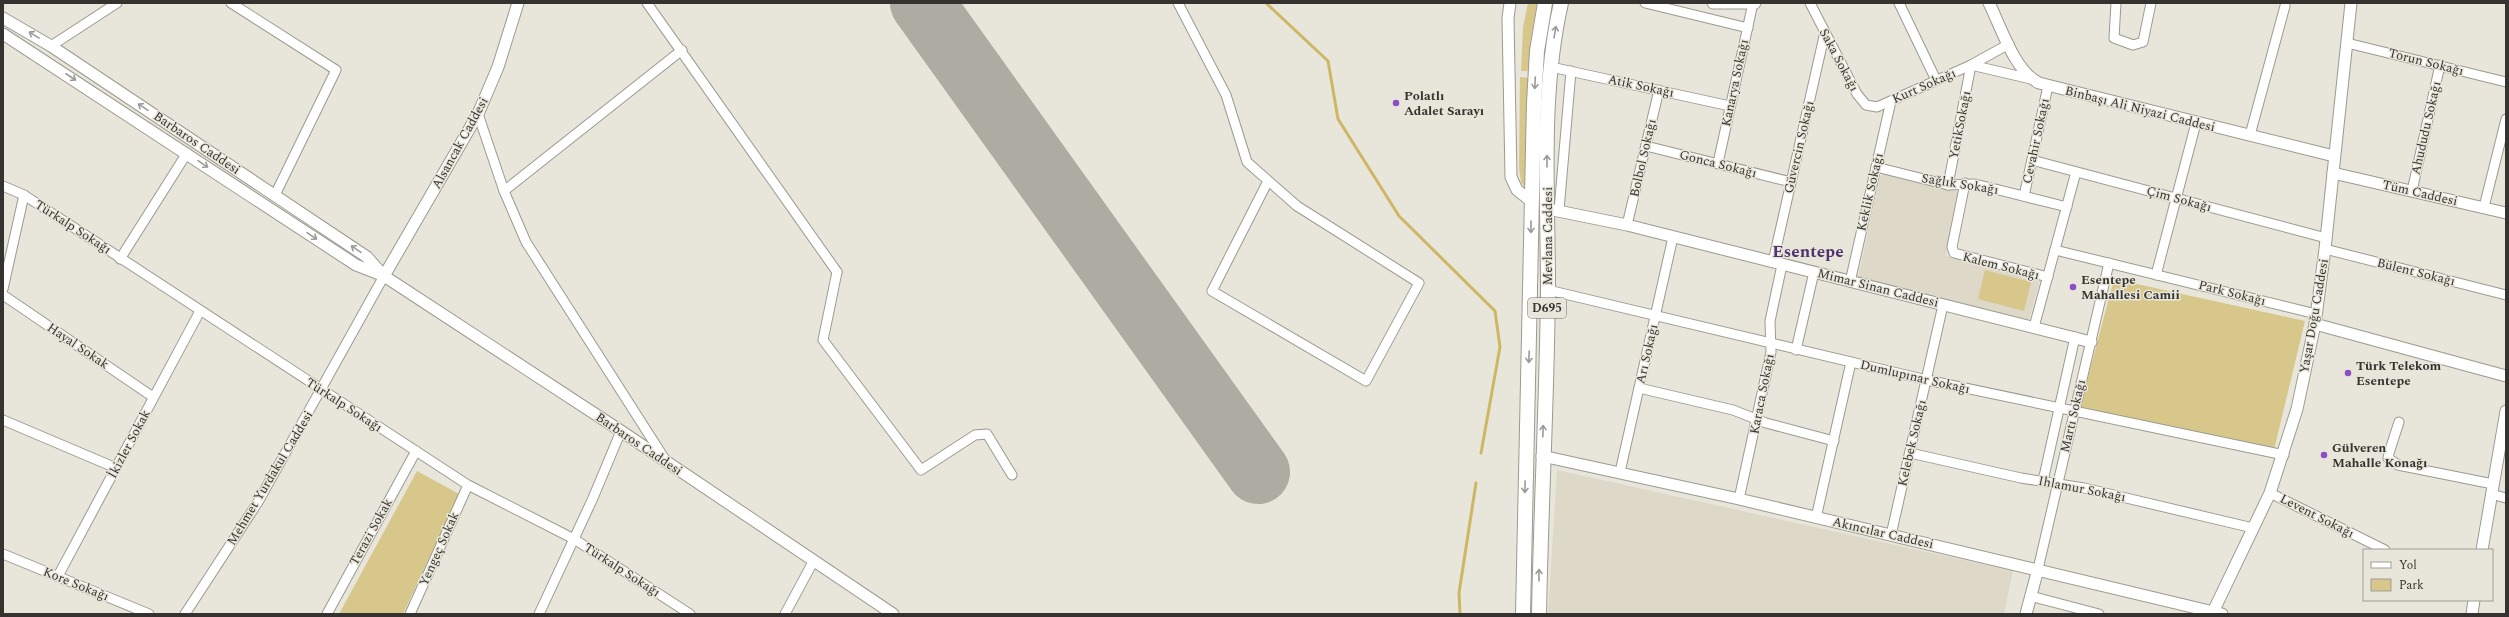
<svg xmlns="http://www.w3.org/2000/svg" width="2509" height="617" font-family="Spectral,serif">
<rect width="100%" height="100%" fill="#e8e6da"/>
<g fill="#ddd8c7">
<path d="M 1885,173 L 1959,192 L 1946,256 L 2040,280 L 2029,320 L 1858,277 L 1880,177 Z"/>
<path d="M 1557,470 L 2013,571 L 2004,614 L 1548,614 Z"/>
</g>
<g fill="#d8c78a">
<path d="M 1528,3 L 1537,3 L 1530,46 L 1529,71 L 1521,71 L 1523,27 Z"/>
<path d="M 1520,77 L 1529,78 L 1526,189 L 1521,182 L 1519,168 Z"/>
<path d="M 1985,270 L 2031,282 L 2024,311 L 1978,299 Z"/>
<path d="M 2114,279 L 2305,321 L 2274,450 L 2080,407 Z"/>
<path d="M 417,471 L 459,494 L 403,614 L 339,614 Z"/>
</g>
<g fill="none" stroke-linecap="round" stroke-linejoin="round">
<g stroke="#cdb765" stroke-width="3">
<path d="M 1266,3 L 1328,61 L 1338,119 L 1399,216 L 1495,311 L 1500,347 L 1481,453"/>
<path d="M 1460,614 L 1459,593 L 1476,483"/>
</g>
<path stroke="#adaca2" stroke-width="64" d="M 922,3 L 1258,472"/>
<g stroke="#9c9a8f" stroke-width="11">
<g id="minor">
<path d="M 231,3 L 336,70 L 275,195"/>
<path d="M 647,3 L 837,272"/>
<path d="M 1178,3 L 1226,95 L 1247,162 L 1297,206 L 1419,283 L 1366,381 L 1212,291 L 1268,181"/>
<path d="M 1645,3 L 1748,28"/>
<path d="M 1810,3 L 1857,94 L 1866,105 L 1877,107 L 1971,65 L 2009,44"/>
<path d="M 1899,3 L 1936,80"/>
<path d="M 2116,3 L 2114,38 L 2133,45 L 2143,42 L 2151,3"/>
<path d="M 2347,43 L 2506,82"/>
<path d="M 51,46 L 117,3"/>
<path d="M 1551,67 L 1730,106"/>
<path d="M 478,114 L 504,191 L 526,242 L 664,458"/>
<path d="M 2250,135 L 2285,6"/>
<path d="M 1646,146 L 1791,182"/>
<path d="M 2032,160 L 2326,238"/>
<path d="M 1718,163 L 1753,3"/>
<path d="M 1876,167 L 1948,185 L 1975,184 L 2067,207"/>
<path d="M 1965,183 L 1952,247 L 1954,253 L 2048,277"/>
<path d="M 1948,185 L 1971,65 L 2031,79"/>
<path d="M 3,186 L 24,195 L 468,485 L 574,539 L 690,614"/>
<path d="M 504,191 L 682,50"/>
<path d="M 2412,191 L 2440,65"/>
<path d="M 2024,196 L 2048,86"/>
<path d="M 2484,207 L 2506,119"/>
<path d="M 1559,210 L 1571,71"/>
<path d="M 1627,225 L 1659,90"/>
<path d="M 2325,249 L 2506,295"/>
<path d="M 2055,250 L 2316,314"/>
<path d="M 120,259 L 187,153"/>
<path d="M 1773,262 L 1825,32"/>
<path d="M 2156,275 L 2196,123"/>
<path d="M 1850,282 L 1891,101"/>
<path d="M 3,289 L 24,195"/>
<path d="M 1548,290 L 1927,380 L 2284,455"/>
<path d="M 3,295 L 153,397"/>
<path d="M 2034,327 L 2076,172"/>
<path d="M 825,331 L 837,272 L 823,340 L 921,470 L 975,435 L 987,434 L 1012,475"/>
<path d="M 1796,350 L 1814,272"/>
<path d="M 1639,388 L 1733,410 L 1766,423 L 1834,441"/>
<path d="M 3,420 L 116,468"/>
<path d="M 2399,422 L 2389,453 L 2388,458 L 2398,465 L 2493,484"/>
<path d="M 1910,453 L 2021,478 L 2084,488 L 2253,528"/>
<path d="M 1620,472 L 1673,237"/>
<path d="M 2043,481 L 2075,337"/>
<path d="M 2270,493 L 2385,550"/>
<path d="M 2491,494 L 2506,498"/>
<path d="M 1739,499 L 1771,352 L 1770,321 L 1782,265"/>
<path d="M 1816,518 L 1851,362"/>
<path d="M 1891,535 L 1943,305"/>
<path d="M 3,554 L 149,614"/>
<path d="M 2038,569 L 2109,263"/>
<path d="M 58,576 L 200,311"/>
<path d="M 2030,596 L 2099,614"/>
<path d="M 185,614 L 258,502 L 384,276"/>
<path d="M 327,614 L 416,451"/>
<path d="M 410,614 L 468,485"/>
<path d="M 539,614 L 593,498 L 621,431"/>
<path d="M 785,614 L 813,562"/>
</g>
</g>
<g stroke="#9c9a8f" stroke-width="13">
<g id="tertiary">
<path d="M 1510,3 L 1508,18 L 1511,177 L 1517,190 L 1531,201"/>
<path d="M 1713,3 L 1755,3"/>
<path d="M 1989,3 C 2001,27 2015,72 2039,83 L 2334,156"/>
<path d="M 3,18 L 51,46 L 367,257 L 382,274"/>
<path d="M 3,34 L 356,265 L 384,276 L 621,431 L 893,614"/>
<path d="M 2333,173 L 2506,213"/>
<path d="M 1548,209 L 1627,225 L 2091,342"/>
<path d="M 384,276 L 478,114 L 498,67 L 518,3"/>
<path d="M 2315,324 L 2506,376"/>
<path d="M 1542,456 L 1739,499 L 2222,614"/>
<path d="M 2482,550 L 2506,411"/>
<path d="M 2213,612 L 2270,493 L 2297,409 L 2315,324 L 2325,249 L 2351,3"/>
<path d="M 2026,614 L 2038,569"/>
<path d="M 2472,614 L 2474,600"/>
</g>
</g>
<g stroke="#9c9a8f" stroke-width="16">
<g id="primary">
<path d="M 1523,614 L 1534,103 L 1537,51 L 1545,3"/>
<path d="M 1539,614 C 1541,505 1547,397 1548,288 C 1548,194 1540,95 1561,3"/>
</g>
</g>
<use href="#minor" stroke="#fff" stroke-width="9"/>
<use href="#tertiary" stroke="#fff" stroke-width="11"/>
<use href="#primary" stroke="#fff" stroke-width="14"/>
</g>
<defs><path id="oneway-shaft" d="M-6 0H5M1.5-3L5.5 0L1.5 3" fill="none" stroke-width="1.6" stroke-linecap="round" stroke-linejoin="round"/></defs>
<g stroke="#9a9997">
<use href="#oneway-shaft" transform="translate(1555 32) rotate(-81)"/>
<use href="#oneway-shaft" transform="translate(34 35) rotate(-148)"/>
<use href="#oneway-shaft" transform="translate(71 77) rotate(33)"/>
<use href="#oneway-shaft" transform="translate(1535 83) rotate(93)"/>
<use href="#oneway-shaft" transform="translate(143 107) rotate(-146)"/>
<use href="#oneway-shaft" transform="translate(1547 161) rotate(-90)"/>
<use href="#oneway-shaft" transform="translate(203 164) rotate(34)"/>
<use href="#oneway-shaft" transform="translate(1531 227) rotate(90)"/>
<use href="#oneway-shaft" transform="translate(312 236) rotate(34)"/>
<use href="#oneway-shaft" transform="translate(356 249) rotate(-146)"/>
<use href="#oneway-shaft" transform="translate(1529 357) rotate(92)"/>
<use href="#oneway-shaft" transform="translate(1543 431) rotate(-88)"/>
<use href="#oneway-shaft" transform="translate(1525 487) rotate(91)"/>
<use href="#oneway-shaft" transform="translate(1539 575) rotate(-90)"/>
</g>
<g fill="#8b4ec4" stroke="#e8e6da" stroke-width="1.5">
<circle cx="1396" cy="103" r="4"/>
<circle cx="2073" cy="287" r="4"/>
<circle cx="2348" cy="373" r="4"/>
<circle cx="2324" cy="455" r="4"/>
</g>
<g text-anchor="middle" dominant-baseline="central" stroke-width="3" stroke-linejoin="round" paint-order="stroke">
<rect fill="#e8e6da" stroke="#6a6962" stroke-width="1" x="1528" y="298" width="38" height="20" rx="3"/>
<g font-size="12" font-weight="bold" fill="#34332f">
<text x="1547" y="308">D695</text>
</g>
<g font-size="13" fill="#34332f" stroke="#e8e6da">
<text transform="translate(1839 60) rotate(62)">Saka Sokağı</text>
<text transform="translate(2426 62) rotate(14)">Torun Sokağı</text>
<text transform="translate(1735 83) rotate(-78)">Kanarya Sokağı</text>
<text transform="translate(1641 86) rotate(12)">Atik Sokağı</text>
<text transform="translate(1924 86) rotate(-24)">Kurt Sokağı</text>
<text transform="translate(2140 109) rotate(14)">Binbaşı Ali Niyazi Caddesi</text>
<text transform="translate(1960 125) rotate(-79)">YetikSokağı</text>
<text transform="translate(2426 128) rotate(-77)">Ahududu Sokağı</text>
<text transform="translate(2036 141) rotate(-78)">Cevahir Sokağı</text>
<text transform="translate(197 143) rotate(34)">Barbaros Caddesi</text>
<text transform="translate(460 143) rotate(-61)">Alsancak Caddesi</text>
<text transform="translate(1799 147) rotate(-77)">Güvercin Sokağı</text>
<text transform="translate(1643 158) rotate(-77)">Bolbol Sokağı</text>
<text transform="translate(1718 164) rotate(14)">Gonca Sokağı</text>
<text transform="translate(1960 184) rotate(9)">Sağlık Sokağı</text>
<text transform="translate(1870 192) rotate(-77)">Keklik Sokağı</text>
<text transform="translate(2420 193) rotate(13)">Tüm Caddesi</text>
<text transform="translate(2179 199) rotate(15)">Çim Sokağı</text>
<text transform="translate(73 227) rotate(33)">Türkalp Sokağı</text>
<text transform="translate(1548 236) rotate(-90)">Mevlana Caddesi</text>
<text transform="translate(2001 266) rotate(14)">Kalem Sokağı</text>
<text transform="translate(2416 272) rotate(14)">Bülent Sokağı</text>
<text transform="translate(1878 288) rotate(14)">Mimar Sinan Caddesi</text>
<text transform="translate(2232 293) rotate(14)">Park Sokağı</text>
<text transform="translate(2314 316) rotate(-80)">Yaşar Doğu Caddesi</text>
<text transform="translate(78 346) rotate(34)">Hayal Sokak</text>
<text transform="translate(1647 354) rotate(-77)">Arı Sokağı</text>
<text transform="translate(1915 377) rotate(13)">Dumlupınar Sokağı</text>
<text transform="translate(1762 394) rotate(-79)">Karaca Sokağı</text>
<text transform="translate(344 405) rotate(33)">Türkalp Sokağı</text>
<text transform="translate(2073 416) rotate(-77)">Martı Sokağı</text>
<text transform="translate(1912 443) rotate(-77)">Kelebek Sokağı</text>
<text transform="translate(129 444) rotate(-62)">İkizler Sokak</text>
<text transform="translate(639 444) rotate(34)">Barbaros Caddesi</text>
<text transform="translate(270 478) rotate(-59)">Mehmet Yurdakul Caddesi</text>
<text transform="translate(2082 489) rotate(11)">Ihlamur Sokağı</text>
<text transform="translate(2317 516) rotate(27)">Levent Sokağı</text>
<text transform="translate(371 532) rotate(-61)">Terazi Sokak</text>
<text transform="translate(1883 533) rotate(13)">Akıncılar Caddesi</text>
<text transform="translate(439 549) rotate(-66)">Yengeç Sokak</text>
<text transform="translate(622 570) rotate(33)">Türkalp Sokağı</text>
<text transform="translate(76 584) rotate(22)">Kore Sokağı</text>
</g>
<g font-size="13" font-weight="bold" fill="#34332f" stroke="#e8e6da" text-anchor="start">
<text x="1404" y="96">Polatlı<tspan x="1404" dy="15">Adalet Sarayı</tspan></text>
<text x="2081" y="280">Esentepe<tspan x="2081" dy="15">Mahallesi Camii</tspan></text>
<text x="2356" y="366">Türk Telekom<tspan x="2356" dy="15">Esentepe</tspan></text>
<text x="2332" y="448">Gülveren<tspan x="2332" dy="15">Mahalle Konağı</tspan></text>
</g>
<g font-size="17" font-weight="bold" fill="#51346f" stroke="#e8e6da">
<text x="1808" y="252">Esentepe</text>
</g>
</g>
<rect width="2509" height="617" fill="none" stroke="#34332f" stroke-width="8"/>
<rect x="2363" y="549" width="130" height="52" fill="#e8e6da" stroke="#a09e96"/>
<rect x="2371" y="562" width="20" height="6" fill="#ffffff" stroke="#a09e96"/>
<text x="2399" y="569" font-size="12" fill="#34332f">Yol</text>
<rect x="2371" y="579" width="20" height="12" fill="#d8c78a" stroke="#a09e96"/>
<text x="2399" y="589" font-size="12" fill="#34332f">Park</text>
</svg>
